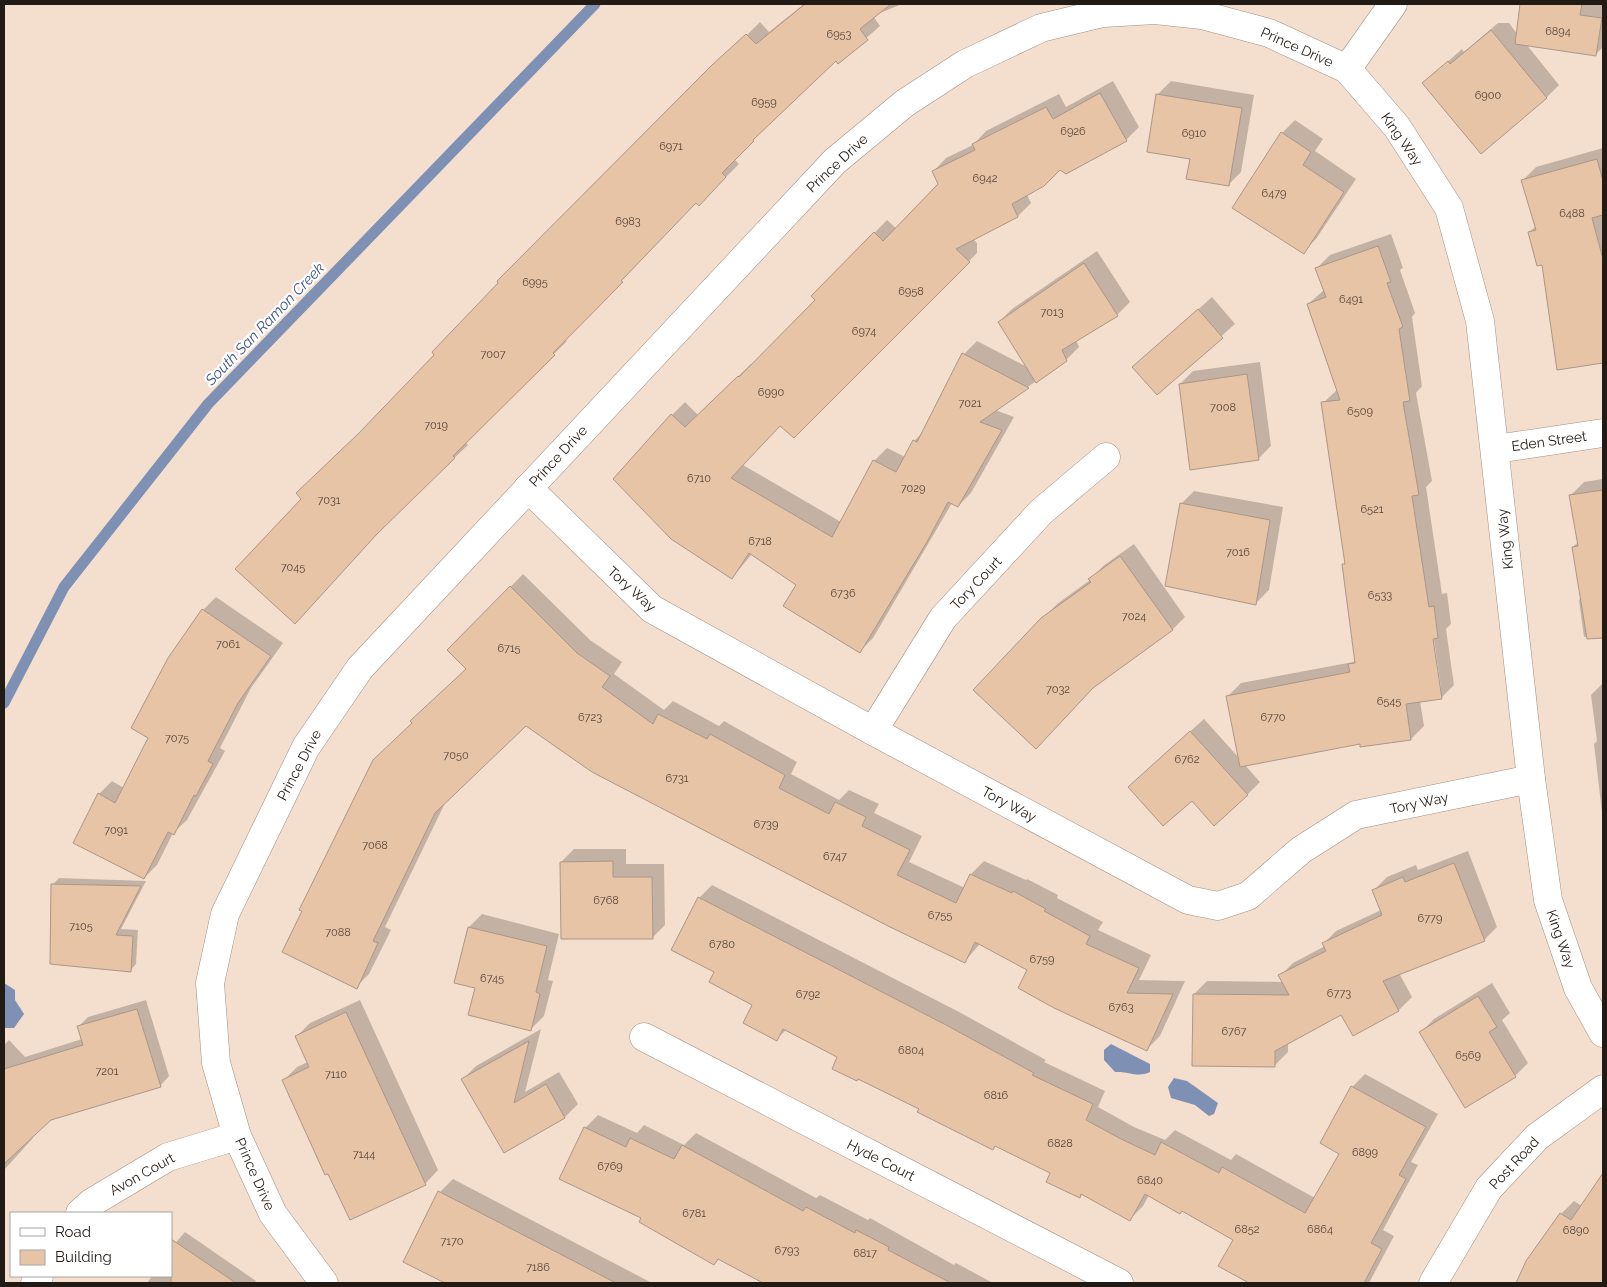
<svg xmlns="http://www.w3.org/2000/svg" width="1607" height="1287" font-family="Raleway,sans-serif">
<rect width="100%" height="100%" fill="#f4dfce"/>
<g fill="#7e90b3">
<path d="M 4,983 L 15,990 L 15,1000 L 24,1014 L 14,1028 L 4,1028 Z"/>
<path d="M 1111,1044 L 1150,1064 L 1150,1072 C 1137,1078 1129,1071 1115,1072 L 1104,1060 L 1104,1050 Z"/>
<path d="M 1174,1078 L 1187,1081 L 1218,1103 L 1214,1114 L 1209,1116 L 1195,1105 L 1171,1098 L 1168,1087 Z"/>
</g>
<g fill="#0003" fill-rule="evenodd">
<path d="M 804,4 L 902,4 L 873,16 L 880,26 L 839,62 L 836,60 L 765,127 L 735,160 L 739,164 L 699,204 L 696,201 L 565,340 L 567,341 L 465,442 L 468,445 L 387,522 L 303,499 L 367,426 L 573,209 L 760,22 L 769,32 Z"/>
<path d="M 1522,4 L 1603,4 L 1603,47 L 1596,54 L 1526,44 L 1559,85 L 1546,98 L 1424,83 L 1462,49 L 1464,52 L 1498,23 L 1509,23 L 1517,34 Z"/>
<path d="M 1113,81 L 1139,127 L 1126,140 L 1060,168 L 1027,195 L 1031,203 L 1018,216 L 973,239 L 977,243 L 977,253 L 794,436 L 780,425 L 743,465 L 841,522 L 874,461 L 887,448 L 905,457 L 914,441 L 924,431 L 964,354 L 977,341 L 1027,367 L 999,322 L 1012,309 L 1097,251 L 1130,302 L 1117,315 L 1076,340 L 1079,347 L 1066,360 L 995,410 L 1014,417 L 971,493 L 958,506 L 952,503 L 873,638 L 860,651 L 797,584 L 752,554 L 732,578 L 672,415 L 685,402 L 698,415 L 751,364 L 753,365 L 817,300 L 813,296 L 887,220 L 897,229 L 940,185 L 933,172 L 946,158 L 973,145 L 986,131 L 1059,94 L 1066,107 Z"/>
<path d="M 1171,81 L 1254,95 L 1241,172 L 1228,185 L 1191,158 L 1148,151 L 1158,94 Z"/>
<path d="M 1295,120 L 1323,139 L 1315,151 L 1356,179 L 1316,239 L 1303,252 L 1282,133 Z"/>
<path d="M 1603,148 L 1603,361 L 1558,368 L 1543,263 L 1529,232 L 1536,226 L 1523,180 L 1536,167 Z"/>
<path d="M 1391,234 L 1403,268 L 1400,270 L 1415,313 L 1412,317 L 1422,386 L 1416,393 L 1432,481 L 1426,487 L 1442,594 L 1447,593 L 1451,624 L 1446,629 L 1454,685 L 1441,698 L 1420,701 L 1424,726 L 1411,739 L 1361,742 L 1245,765 L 1260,782 L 1247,795 L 1192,799 L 1143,774 L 1204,719 L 1240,759 L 1228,696 L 1241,683 L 1353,662 L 1356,659 L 1343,565 L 1346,562 L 1323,403 L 1338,389 L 1308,304 L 1324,290 L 1317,268 L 1330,255 ZM 1431,633 L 1433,633 L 1441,688 L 1439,688 Z"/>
<path d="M 1212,297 L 1235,324 L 1157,394 L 1134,367 Z"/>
<path d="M 1260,362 L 1271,446 L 1258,459 L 1180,384 L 1193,371 Z"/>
<path d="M 1603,479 L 1603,634 L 1584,637 L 1579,600 L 1581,598 L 1573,547 L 1578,542 L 1571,495 L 1584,482 Z"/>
<path d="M 1194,491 L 1283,507 L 1269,590 L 1256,603 L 1181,504 Z"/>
<path d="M 1134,544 L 1185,617 L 1172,630 L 1043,618 L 1057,604 L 1090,580 L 1103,566 Z"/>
<path d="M 523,574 L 590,640 L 622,662 L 614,674 L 664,710 L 673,701 L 719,726 L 724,721 L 797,762 L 791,774 L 839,800 L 849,790 L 879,804 L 874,813 L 922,836 L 909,862 L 965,888 L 971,874 L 984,861 L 1026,880 L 1027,879 L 1058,895 L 1057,898 L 1103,922 L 1098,930 L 1151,955 L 1139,980 L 1185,981 L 1160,1036 L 1147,1049 L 1029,970 L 980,944 L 965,961 L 526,725 L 447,799 L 385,927 L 391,930 L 369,974 L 356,987 L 467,668 L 449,650 Z"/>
<path d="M 216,597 L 283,643 L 251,688 L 220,748 L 225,751 L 187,820 L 173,833 L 157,865 L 144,878 L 99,794 L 112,781 L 124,788 L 150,738 L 203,610 Z"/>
<path d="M 1603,683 L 1603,821 L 1594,744 L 1597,741 L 1591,695 Z"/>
<path d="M 574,849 L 626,849 L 626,864 L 664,864 L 665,925 L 652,938 L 561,862 Z"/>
<path d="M 1468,851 L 1497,927 L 1484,940 L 1399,973 L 1412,997 L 1399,1010 L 1342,1013 L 1288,1042 L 1288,1052 L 1274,1066 L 1194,994 L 1207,981 L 1283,982 L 1280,976 L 1293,963 L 1325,946 L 1323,944 L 1336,931 L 1381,910 L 1374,890 L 1387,877 L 1416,865 L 1418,870 Z"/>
<path d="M 59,878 L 146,881 L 121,929 L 138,930 L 136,964 L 130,971 L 52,885 Z"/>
<path d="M 712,885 L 961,1013 L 1046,1060 L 1044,1062 L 1105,1091 L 1098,1107 L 1134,1127 L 1165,1140 L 1175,1130 L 1231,1160 L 1236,1154 L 1315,1198 L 1341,1154 L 1352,1087 L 1365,1074 L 1438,1114 L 1411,1162 L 1418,1165 L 1383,1230 L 1394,1236 L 1369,1283 L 1261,1283 L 1253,1279 L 1235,1239 L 1182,1210 L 1149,1195 L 1143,1206 L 1130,1219 L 1083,1194 L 1079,1197 L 1052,1172 L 996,1145 L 992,1149 L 920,1108 L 839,1057 L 787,1029 L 777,1039 L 754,1004 L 716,972 L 699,898 Z"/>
<path d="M 482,914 L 559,934 L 548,980 L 553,981 L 544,1016 L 531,1029 L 476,987 L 456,982 L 469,927 Z"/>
<path d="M 1492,983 L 1510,1013 L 1502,1020 L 1528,1063 L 1515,1076 L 1421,1032 L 1434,1019 Z"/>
<path d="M 146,1000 L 169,1076 L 160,1086 L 51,1119 L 31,1137 L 33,1138 L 4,1170 L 4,1045 L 9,1040 L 25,1057 L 82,1039 L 79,1026 L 88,1017 Z"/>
<path d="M 360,1000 L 438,1170 L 425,1184 L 284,1080 L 297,1067 L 308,1062 L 297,1036 L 310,1023 Z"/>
<path d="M 541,1029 L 525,1092 L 559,1072 L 578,1104 L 565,1117 L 504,1152 L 463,1079 L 476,1066 Z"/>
<path d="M 598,1115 L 637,1133 L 644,1125 L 684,1145 L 696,1133 L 816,1198 L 820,1195 L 868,1220 L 870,1218 L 954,1265 L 956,1263 L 993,1283 L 766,1283 L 719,1259 L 714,1263 L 643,1217 L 585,1128 Z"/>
<path d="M 1603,1177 L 1603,1278 L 1600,1283 L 1517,1283 L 1528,1262 L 1561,1214 L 1574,1201 L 1582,1206 Z"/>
<path d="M 453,1179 L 652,1283 L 448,1283 L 405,1261 L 440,1192 Z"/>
<path d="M 185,1232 L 256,1281 L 254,1283 L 147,1283 L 152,1276 L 171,1276 L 171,1248 Z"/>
</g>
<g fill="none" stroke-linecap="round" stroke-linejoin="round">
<path stroke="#7e90b3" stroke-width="11" d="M 4,703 L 64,587 L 208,404 L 595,4"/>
</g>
<g fill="#e8c4a6" stroke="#aa9788">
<path d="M 805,4 L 891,4 L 860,29 L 868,40 L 838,64 L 836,61 L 753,140 L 754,141 L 722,173 L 726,177 L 699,206 L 696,203 L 621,281 L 623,282 L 553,353 L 555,355 L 453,456 L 455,458 L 377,534 L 295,624 L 235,569 L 301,499 L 296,493 L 358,434 L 434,355 L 432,352 L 498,283 L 497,281 L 712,65 L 746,34 L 756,44 Z"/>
<path d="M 1520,4 L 1582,4 L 1580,15 L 1602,18 L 1596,56 L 1515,44 Z"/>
<path d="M 1491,30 L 1547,98 L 1481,154 L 1422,83 L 1448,61 L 1450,64 Z"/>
<path d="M 1100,93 L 1127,141 L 1066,174 L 1060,170 L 1044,186 L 1012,204 L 1018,217 L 956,249 L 970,262 L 794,438 L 780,426 L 731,478 L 832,537 L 873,460 L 896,472 L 913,440 L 917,442 L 962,353 L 1029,388 L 980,422 L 1002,430 L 958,507 L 948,502 L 927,542 L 860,653 L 783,606 L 796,585 L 749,553 L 732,579 L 671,539 L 613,479 L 671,414 L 685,427 L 738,376 L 739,377 L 815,300 L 811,296 L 874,232 L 883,241 L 938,184 L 932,171 L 975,150 L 972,144 L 1046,107 L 1053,119 Z"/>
<path d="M 1156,94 L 1242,108 L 1229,186 L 1186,179 L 1190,159 L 1147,152 Z"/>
<path d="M 1281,132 L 1311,152 L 1303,165 L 1344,192 L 1304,254 L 1232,208 Z"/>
<path d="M 1597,159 L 1603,181 L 1603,215 L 1592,218 L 1603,259 L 1603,363 L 1557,370 L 1542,265 L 1537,266 L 1528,232 L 1536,230 L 1521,180 Z"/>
<path d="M 1378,246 L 1391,282 L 1387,283 L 1403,327 L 1399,329 L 1410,401 L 1403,402 L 1419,495 L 1412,496 L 1429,607 L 1434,606 L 1438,638 L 1433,639 L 1442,699 L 1406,704 L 1411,740 L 1360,747 L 1360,744 L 1240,767 L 1226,696 L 1350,672 L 1348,664 L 1355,663 L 1342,564 L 1345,564 L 1321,402 L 1340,400 L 1307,304 L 1326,297 L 1315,268 Z"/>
<path d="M 1084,263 L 1118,316 L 1062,350 L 1067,361 L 1036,383 L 998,322 Z"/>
<path d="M 1198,309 L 1223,338 L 1157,395 L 1132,367 Z"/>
<path d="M 1247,374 L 1259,460 L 1190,470 L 1179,384 Z"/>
<path d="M 1603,490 L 1603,638 L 1587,639 L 1572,547 L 1578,546 L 1569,495 Z"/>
<path d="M 1180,503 L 1270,520 L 1256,605 L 1165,586 Z"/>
<path d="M 1120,556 L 1173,630 L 1093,688 L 1036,749 L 973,690 L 1041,618 L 1091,582 L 1088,579 Z"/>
<path d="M 510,586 L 577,653 L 610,676 L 602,687 L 653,724 L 658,714 L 707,739 L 710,734 L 785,775 L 779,788 L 829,814 L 835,802 L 866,817 L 862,826 L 910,850 L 897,875 L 956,903 L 970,874 L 1012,893 L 1013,891 L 1046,909 L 1044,911 L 1090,936 L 1086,944 L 1139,968 L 1127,993 L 1173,994 L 1147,1051 L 1054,1008 L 1018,988 L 1027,970 L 975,942 L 965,963 L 888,926 L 592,772 L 526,726 L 435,813 L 373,941 L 378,943 L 357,989 L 282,952 L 302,911 L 299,910 L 373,760 L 412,723 L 410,721 L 466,669 L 447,650 Z"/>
<path d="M 202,609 L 271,656 L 238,703 L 208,761 L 213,764 L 196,796 L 194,795 L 174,835 L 168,832 L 144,879 L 73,843 L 98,793 L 115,803 L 148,738 L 131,728 L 168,658 Z"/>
<path d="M 1190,731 L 1248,795 L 1214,826 L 1192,801 L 1163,826 L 1128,787 Z"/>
<path d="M 613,861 L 613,877 L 652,877 L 653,939 L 561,939 L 560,862 Z"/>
<path d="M 1454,863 L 1485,941 L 1383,981 L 1399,1011 L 1353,1036 L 1341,1015 L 1275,1051 L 1275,1067 L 1192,1066 L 1193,994 L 1289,995 L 1278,975 L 1326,951 L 1322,943 L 1382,915 L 1372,890 L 1403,877 L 1405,882 Z"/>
<path d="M 51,884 L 141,886 L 116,935 L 133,936 L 131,972 L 50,964 Z"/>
<path d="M 698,897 L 948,1026 L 1034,1073 L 1032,1075 L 1093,1104 L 1086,1120 L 1121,1139 L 1155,1155 L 1161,1142 L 1219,1173 L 1222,1167 L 1305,1213 L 1339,1154 L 1320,1143 L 1351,1086 L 1426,1127 L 1399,1175 L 1406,1179 L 1371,1243 L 1382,1249 L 1364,1283 L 1249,1283 L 1218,1266 L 1233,1240 L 1182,1211 L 1180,1214 L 1145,1194 L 1130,1221 L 1081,1194 L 1080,1198 L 1046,1182 L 1050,1173 L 995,1146 L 993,1150 L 917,1112 L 919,1109 L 858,1079 L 857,1081 L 832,1069 L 837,1057 L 783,1029 L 777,1041 L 743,1023 L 752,1005 L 709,982 L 714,972 L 671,950 Z"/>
<path d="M 468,927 L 547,946 L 536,992 L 540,994 L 531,1031 L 468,1015 L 475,988 L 454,983 Z"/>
<path d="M 1478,996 L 1497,1027 L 1489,1032 L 1516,1077 L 1465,1108 L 1419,1032 Z"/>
<path d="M 137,1009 L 161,1087 L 51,1120 L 4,1164 L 4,1069 L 83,1045 L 77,1026 Z"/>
<path d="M 346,1012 L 426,1185 L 350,1220 L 328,1174 L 325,1175 L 282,1080 L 309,1067 L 295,1036 Z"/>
<path d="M 529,1041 L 514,1103 L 546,1084 L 565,1118 L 504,1153 L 461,1079 Z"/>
<path d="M 584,1127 L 626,1147 L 630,1138 L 674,1159 L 682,1145 L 803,1211 L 806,1207 L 855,1233 L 856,1230 L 889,1247 L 888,1250 L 951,1283 L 763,1283 L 718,1259 L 714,1265 L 639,1222 L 641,1218 L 559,1179 Z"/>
<path d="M 1603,1173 L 1603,1283 L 1516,1283 L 1526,1261 L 1560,1213 L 1571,1220 Z"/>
<path d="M 438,1191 L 537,1242 L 616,1283 L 445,1283 L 403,1262 Z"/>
<path d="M 171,1239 L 236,1283 L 171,1283 Z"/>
</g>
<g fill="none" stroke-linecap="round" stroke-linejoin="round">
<g stroke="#a28f80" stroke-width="29">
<g id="minor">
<path d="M 1347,69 L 1393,4"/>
<path d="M 1496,449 L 1603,433"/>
<path d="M 528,488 L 652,609 L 873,731 L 1188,900 L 1218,906 L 1248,896 L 1301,850 L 1356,815 L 1531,779"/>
<path d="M 873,731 L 943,618 L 1041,512 L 1106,457"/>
<path d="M 644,1037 L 1119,1283"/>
<path d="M 80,1213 L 91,1203 L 168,1157 L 237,1136"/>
<path d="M 35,1283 L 39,1276"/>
<path d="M 324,1283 L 273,1214 L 237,1136 L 216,1063 L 210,983 L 225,914 L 306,747 L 360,668 L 835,161 L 905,103 L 965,64 L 1041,28 L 1103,13 L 1155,10 L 1202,15 L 1269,33 L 1347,69 L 1397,127 L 1449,208 L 1480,321 L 1531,779 L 1548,900 L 1578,988 L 1603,1033"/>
<path d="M 1433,1283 L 1489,1188 L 1537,1137 L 1603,1089"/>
</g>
</g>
<use href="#minor" stroke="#fff" stroke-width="28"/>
</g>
<g text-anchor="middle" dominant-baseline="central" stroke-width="4.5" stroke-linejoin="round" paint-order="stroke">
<g font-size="11" fill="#544539">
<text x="1558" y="31">6894</text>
<text x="839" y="34">6953</text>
<text x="1488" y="95">6900</text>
<text x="764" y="102">6959</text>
<text x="1073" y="131">6926</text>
<text x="1194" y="133">6910</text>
<text x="671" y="146">6971</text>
<text x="985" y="178">6942</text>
<text x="1274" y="193">6479</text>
<text x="1572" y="213">6488</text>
<text x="628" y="221">6983</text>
<text x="535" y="282">6995</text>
<text x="911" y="291">6958</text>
<text x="1351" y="299">6491</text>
<text x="1052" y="312">7013</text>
<text x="864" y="331">6974</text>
<text x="493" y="354">7007</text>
<text x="771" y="392">6990</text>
<text x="970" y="403">7021</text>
<text x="1223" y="407">7008</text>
<text x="1360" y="411">6509</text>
<text x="436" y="425">7019</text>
<text x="699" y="478">6710</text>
<text x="913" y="488">7029</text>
<text x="329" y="500">7031</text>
<text x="1372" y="509">6521</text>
<text x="760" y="541">6718</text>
<text x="1238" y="552">7016</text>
<text x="293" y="567">7045</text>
<text x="843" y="593">6736</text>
<text x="1380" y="595">6533</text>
<text x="1134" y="616">7024</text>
<text x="228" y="644">7061</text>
<text x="509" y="648">6715</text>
<text x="1058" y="689">7032</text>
<text x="1389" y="701">6545</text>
<text x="590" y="717">6723</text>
<text x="1273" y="717">6770</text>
<text x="177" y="738">7075</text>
<text x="456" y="755">7050</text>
<text x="1187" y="759">6762</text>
<text x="677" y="778">6731</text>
<text x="766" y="824">6739</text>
<text x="116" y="830">7091</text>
<text x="375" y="845">7068</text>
<text x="835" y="856">6747</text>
<text x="606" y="900">6768</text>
<text x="940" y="915">6755</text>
<text x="1430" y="918">6779</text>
<text x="81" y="926">7105</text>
<text x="338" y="932">7088</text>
<text x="722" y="944">6780</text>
<text x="1042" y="959">6759</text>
<text x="492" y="978">6745</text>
<text x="1339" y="993">6773</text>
<text x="808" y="994">6792</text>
<text x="1121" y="1007">6763</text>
<text x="1234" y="1031">6767</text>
<text x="911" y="1050">6804</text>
<text x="1468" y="1055">6569</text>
<text x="107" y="1071">7201</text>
<text x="336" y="1074">7110</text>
<text x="996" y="1095">6816</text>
<text x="1060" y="1143">6828</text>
<text x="1365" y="1152">6899</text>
<text x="364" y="1154">7144</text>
<text x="610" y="1166">6769</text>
<text x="1150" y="1180">6840</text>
<text x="694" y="1213">6781</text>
<text x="1247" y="1229">6852</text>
<text x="1320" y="1229">6864</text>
<text x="1576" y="1230">6890</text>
<text x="452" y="1241">7170</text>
<text x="787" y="1250">6793</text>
<text x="865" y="1253">6817</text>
<text x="538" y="1267">7186</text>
</g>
<g font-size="14" fill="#221b15" stroke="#fff">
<text transform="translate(1297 47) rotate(24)">Prince Drive</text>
<text transform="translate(1402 139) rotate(55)">King Way</text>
<text transform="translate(837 163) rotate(-43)">Prince Drive</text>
<text transform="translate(1549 441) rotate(-8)">Eden Street</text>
<text transform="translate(558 456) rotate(-47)">Prince Drive</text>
<text transform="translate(1505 539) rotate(-96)">King Way</text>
<text transform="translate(976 583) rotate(-47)">Tory Court</text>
<text transform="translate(632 589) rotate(42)">Tory Way</text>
<text transform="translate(299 765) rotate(-62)">Prince Drive</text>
<text transform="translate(1419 803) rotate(-12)">Tory Way</text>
<text transform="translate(1009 804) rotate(28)">Tory Way</text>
<text transform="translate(1561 939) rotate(71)">King Way</text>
<text transform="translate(881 1160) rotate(27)">Hyde Court</text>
<text transform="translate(1514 1163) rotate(-47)">Post Road</text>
<text transform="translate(142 1174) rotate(-29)">Avon Court</text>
<text transform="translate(255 1174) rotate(66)">Prince Drive</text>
</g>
<g font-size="15" font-style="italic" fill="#3e5587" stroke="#fff">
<text transform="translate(265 324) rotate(-46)">South San Ramon Creek</text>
</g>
</g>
<rect width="1607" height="1287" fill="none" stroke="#221b15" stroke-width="10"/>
<rect x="10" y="1212" width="162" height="65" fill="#ffffff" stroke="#a7a4a1"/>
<rect x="20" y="1228" width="25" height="8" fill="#ffffff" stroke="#a7a4a1"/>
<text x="55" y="1237" font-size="15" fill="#221b15">Road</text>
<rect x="20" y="1250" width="25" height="15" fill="#e8c4a6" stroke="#a7a4a1"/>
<text x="55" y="1262" font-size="15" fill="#221b15">Building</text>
</svg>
